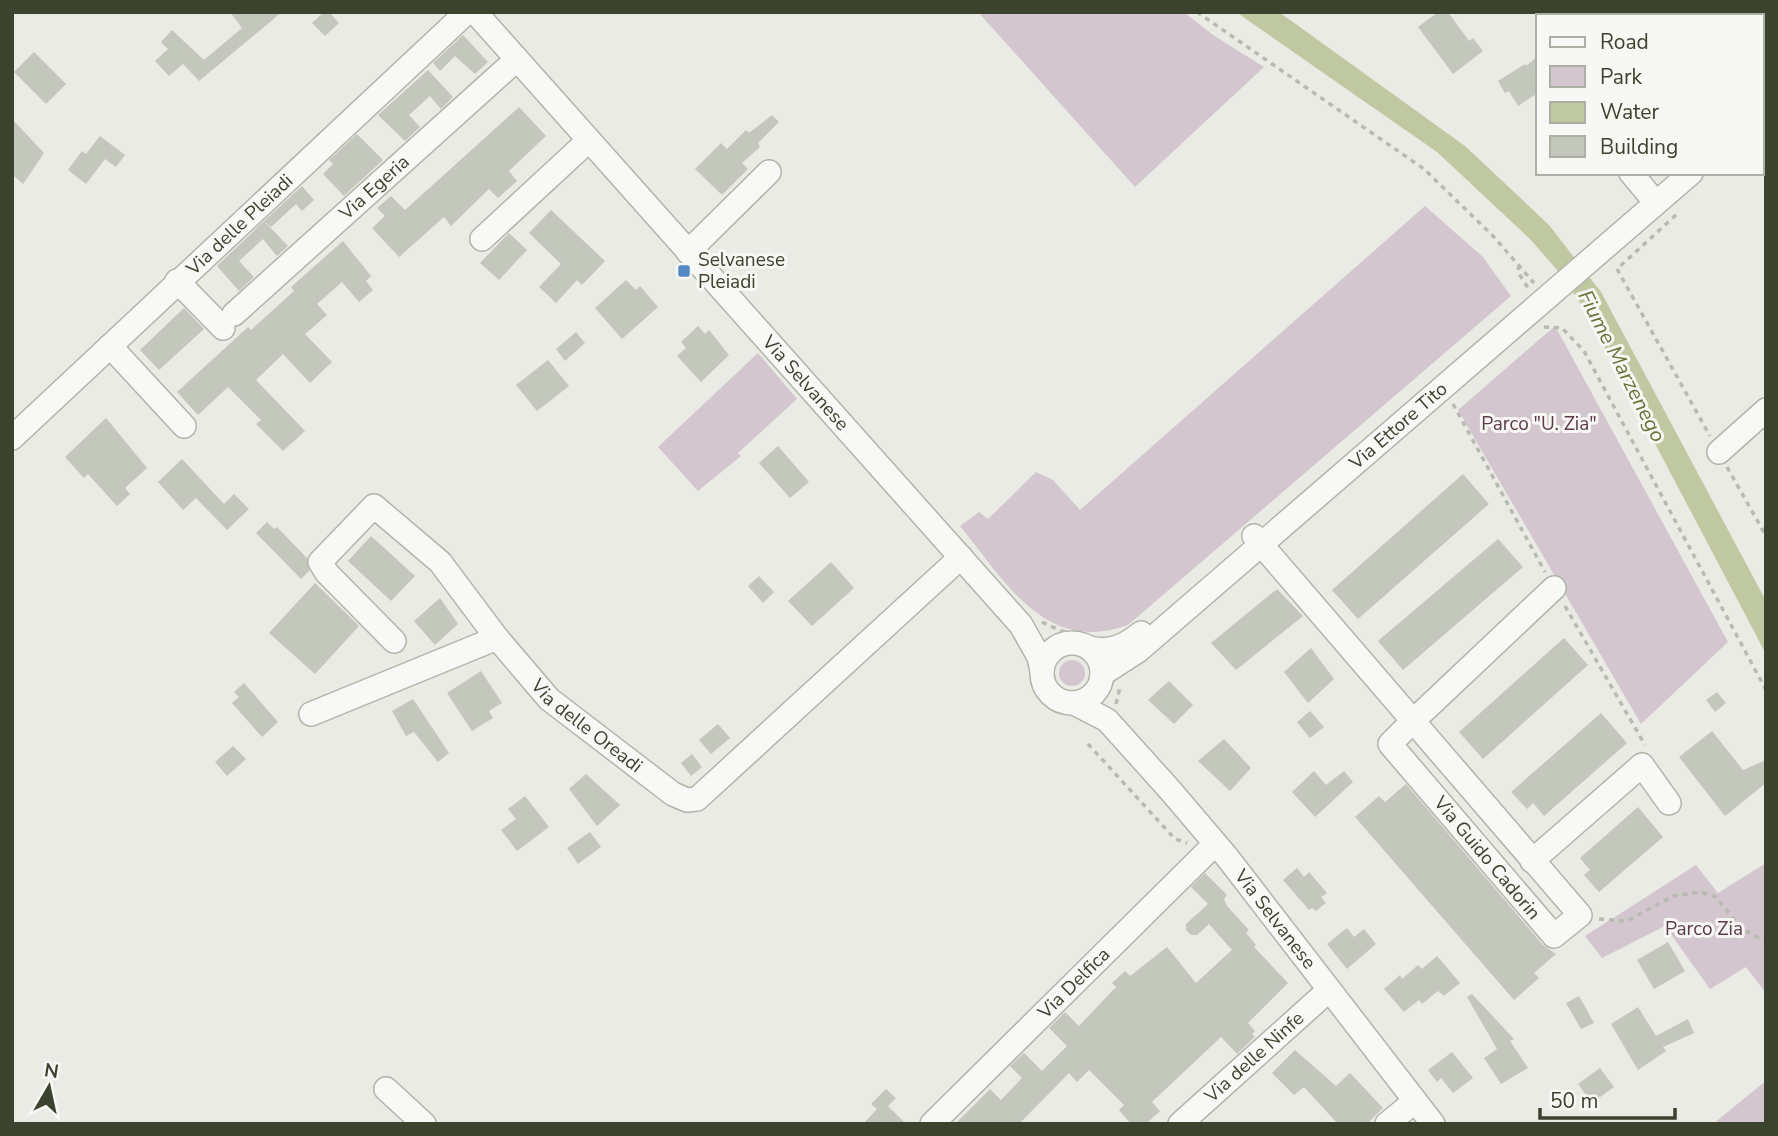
<svg xmlns="http://www.w3.org/2000/svg" width="1778" height="1136" font-family="'Nunito Sans',sans-serif">
<rect width="100%" height="100%" fill="#e9ebe4"/>
<g fill="#d4c6ce">
<path d="M 978,12 L 1184,12 L 1213,35 L 1264,67 L 1135,187 Z"/>
<path d="M 1425,206 L 1483,257 L 1511,296 L 1128,625 C 1045,655 1006,582 960,526 L 979,512 L 988,519 L 1036,472 L 1053,480 L 1080,510 Z"/>
<path d="M 1555,326 L 1728,642 L 1641,724 L 1458,410 Z"/>
<path d="M 758,353 L 797,399 L 738,453 L 741,456 L 698,491 L 658,447 Z"/>
<circle cx="1072" cy="673" r="13"/>
<path d="M 1766,863 L 1766,993 L 1746,967 L 1710,989 L 1665,926 L 1602,958 L 1585,936 L 1696,865 L 1718,893 Z"/>
<path d="M 1766,1081 L 1766,1124 L 1713,1124 L 1762,1084 Z"/>
</g>
<path fill="#c0c8a2" d="M 1236,12 L 1279,12 L 1465,146 L 1549,225 L 1601,292 L 1766,601 L 1766,654 L 1583,307 L 1558,271 L 1530,239 L 1437,152 Z"/>
<g fill="#c4c7bc">
<path d="M 230,12 L 282,12 L 199,81 L 183,64 L 169,76 L 155,61 L 168,49 L 161,42 L 172,30 L 204,60 L 242,28 Z"/>
<path d="M 324,12 L 329,12 L 339,23 L 325,36 L 312,23 Z"/>
<path d="M 1438,12 L 1448,12 L 1469,41 L 1473,38 L 1483,51 L 1453,74 L 1418,27 Z"/>
<path d="M 463,35 L 488,62 L 475,74 L 455,56 L 440,71 L 433,63 Z"/>
<path d="M 34,52 L 66,84 L 46,104 L 14,72 Z"/>
<path d="M 1538,56 L 1538,93 L 1518,106 L 1509,91 L 1505,93 L 1498,81 L 1525,64 L 1526,66 Z"/>
<path d="M 428,70 L 453,97 L 441,109 L 430,96 L 409,115 L 420,127 L 405,141 L 378,115 Z"/>
<path d="M 519,107 L 546,136 L 509,171 L 517,181 L 498,198 L 489,189 L 451,226 L 444,217 L 399,257 L 372,228 L 385,216 L 377,208 L 391,196 L 405,210 Z"/>
<path d="M 772,115 L 779,122 L 758,143 L 760,147 L 742,163 L 748,169 L 722,195 L 695,169 L 721,143 L 727,149 L 746,130 L 749,133 Z"/>
<path d="M 12,119 L 44,153 L 23,184 L 12,174 Z"/>
<path d="M 357,134 L 383,160 L 344,196 L 323,174 L 333,164 L 329,160 Z"/>
<path d="M 100,136 L 125,155 L 116,167 L 105,159 L 86,184 L 68,170 L 82,151 L 86,154 Z"/>
<path d="M 302,186 L 314,200 L 302,211 L 296,204 L 271,227 L 264,221 Z"/>
<path d="M 551,210 L 605,261 L 582,285 L 577,280 L 556,303 L 539,287 L 561,264 L 529,233 Z"/>
<path d="M 264,221 L 288,246 L 277,256 L 263,239 L 239,261 L 254,277 L 239,291 L 217,266 Z"/>
<path d="M 509,233 L 527,250 L 499,280 L 480,263 Z"/>
<path d="M 343,241 L 371,276 L 366,281 L 373,290 L 359,302 L 342,282 L 317,304 L 327,315 L 305,334 L 332,362 L 310,383 L 283,354 L 256,380 L 305,431 L 283,451 L 256,424 L 261,420 L 228,387 L 198,415 L 177,392 L 248,327 L 251,330 L 294,291 L 291,287 Z"/>
<path d="M 626,280 L 636,290 L 640,286 L 658,307 L 622,339 L 595,308 Z"/>
<path d="M 184,308 L 204,329 L 159,370 L 140,350 Z"/>
<path d="M 698,326 L 705,334 L 709,330 L 729,355 L 701,382 L 677,356 L 686,348 L 681,342 Z"/>
<path d="M 576,332 L 585,343 L 565,361 L 556,349 Z"/>
<path d="M 548,360 L 569,386 L 537,411 L 516,385 Z"/>
<path d="M 106,418 L 147,468 L 125,488 L 130,494 L 117,506 L 88,474 L 84,478 L 65,457 Z"/>
<path d="M 778,446 L 809,482 L 790,498 L 759,463 Z"/>
<path d="M 182,459 L 224,504 L 234,494 L 249,509 L 227,530 L 196,498 L 183,510 L 158,482 Z"/>
<path d="M 1463,474 L 1489,504 L 1358,619 L 1332,590 Z"/>
<path d="M 267,522 L 274,529 L 277,527 L 307,558 L 309,571 L 301,579 L 256,533 Z"/>
<path d="M 371,536 L 415,576 L 391,601 L 348,561 Z"/>
<path d="M 1498,539 L 1523,567 L 1403,670 L 1378,641 Z"/>
<path d="M 831,562 L 854,588 L 812,626 L 788,601 Z"/>
<path d="M 759,576 L 774,592 L 763,603 L 748,586 Z"/>
<path d="M 315,583 L 359,626 L 315,674 L 269,633 Z"/>
<path d="M 1277,589 L 1303,616 L 1236,670 L 1211,643 Z"/>
<path d="M 440,598 L 458,624 L 435,645 L 414,621 Z"/>
<path d="M 1564,638 L 1588,665 L 1483,759 L 1459,732 Z"/>
<path d="M 1311,648 L 1334,679 L 1308,703 L 1284,672 Z"/>
<path d="M 481,671 L 502,703 L 489,711 L 493,718 L 472,731 L 447,693 Z"/>
<path d="M 1169,681 L 1193,705 L 1174,724 L 1148,700 Z"/>
<path d="M 244,683 L 278,722 L 262,737 L 232,703 L 239,697 L 234,692 Z"/>
<path d="M 1717,692 L 1726,703 L 1715,712 L 1706,700 Z"/>
<path d="M 413,699 L 449,753 L 438,762 L 414,732 L 406,736 L 392,711 Z"/>
<path d="M 1310,711 L 1324,727 L 1310,738 L 1297,722 Z"/>
<path d="M 1601,713 L 1627,743 L 1544,816 L 1533,803 L 1527,809 L 1511,792 Z"/>
<path d="M 718,724 L 730,738 L 711,754 L 699,740 Z"/>
<path d="M 1712,731 L 1743,770 L 1766,760 L 1766,783 L 1725,816 L 1679,757 Z"/>
<path d="M 1224,739 L 1251,768 L 1230,791 L 1198,761 Z"/>
<path d="M 233,746 L 246,759 L 227,776 L 215,762 Z"/>
<path d="M 692,754 L 702,767 L 691,776 L 681,763 Z"/>
<path d="M 1314,771 L 1326,785 L 1344,771 L 1353,782 L 1315,817 L 1292,792 Z"/>
<path d="M 586,774 L 620,805 L 597,826 L 569,789 Z"/>
<path d="M 1406,784 L 1543,945 L 1556,954 L 1534,973 L 1539,978 L 1514,1000 L 1355,817 L 1379,796 L 1385,802 Z"/>
<path d="M 525,796 L 549,827 L 517,851 L 501,830 L 516,819 L 508,809 Z"/>
<path d="M 1638,807 L 1663,837 L 1599,892 L 1584,875 L 1590,870 L 1580,858 Z"/>
<path d="M 590,832 L 601,847 L 578,864 L 567,848 Z"/>
<path d="M 1297,868 L 1304,877 L 1309,872 L 1327,893 L 1321,897 L 1326,903 L 1316,911 L 1312,908 L 1309,910 L 1283,880 Z"/>
<path d="M 1205,873 L 1227,895 L 1224,899 L 1227,906 L 1249,930 L 1246,933 L 1256,945 L 1254,947 L 1288,983 L 1248,1023 L 1255,1031 L 1252,1034 L 1255,1037 L 1237,1054 L 1221,1037 L 1152,1102 L 1160,1111 L 1146,1124 L 1131,1124 L 1119,1110 L 1124,1105 L 1089,1070 L 1077,1082 L 1069,1073 L 1019,1124 L 955,1124 L 990,1089 L 1001,1100 L 1022,1078 L 1010,1066 L 1024,1053 L 1042,1071 L 1067,1046 L 1049,1028 L 1065,1012 L 1079,1026 L 1116,987 L 1112,983 L 1125,971 L 1130,976 L 1167,947 L 1196,983 L 1232,950 L 1209,924 L 1197,935 L 1191,935 L 1186,930 L 1186,924 L 1208,904 L 1191,887 Z"/>
<path d="M 1347,928 L 1354,937 L 1364,929 L 1376,944 L 1347,969 L 1327,944 Z"/>
<path d="M 1668,942 L 1685,971 L 1654,989 L 1637,960 Z"/>
<path d="M 1437,956 L 1460,983 L 1444,996 L 1438,991 L 1422,1004 L 1419,1000 L 1404,1012 L 1384,989 L 1400,975 L 1402,979 L 1418,965 L 1422,969 Z"/>
<path d="M 1472,994 L 1514,1039 L 1510,1041 L 1528,1068 L 1501,1084 L 1484,1058 L 1497,1049 L 1467,997 Z"/>
<path d="M 1579,996 L 1594,1023 L 1581,1029 L 1566,1003 Z"/>
<path d="M 1638,1007 L 1656,1036 L 1688,1019 L 1694,1033 L 1663,1047 L 1666,1051 L 1638,1070 L 1611,1024 Z"/>
<path d="M 1295,1050 L 1336,1086 L 1350,1073 L 1383,1108 L 1367,1124 L 1338,1124 L 1304,1087 L 1294,1095 L 1272,1073 Z"/>
<path d="M 1452,1052 L 1473,1078 L 1453,1093 L 1441,1078 L 1437,1082 L 1428,1070 Z"/>
<path d="M 1600,1068 L 1614,1087 L 1592,1103 L 1578,1084 Z"/>
<path d="M 886,1089 L 896,1098 L 888,1106 L 906,1124 L 863,1124 L 877,1109 L 871,1104 Z"/>
</g>
<g fill="none" stroke-linecap="round" stroke-linejoin="round">
<g stroke="#b1b5a9" stroke-width="26">
<g id="minor">
<path id="s1" d="M 475,12 L 1021,625 L 1039,657 L 1042,671"/>
<path d="M 1575,16 L 1579,12"/>
<path d="M 1762,98 L 1766,95"/>
<path d="M 1762,138 L 1766,142"/>
<path d="M 1631,173 L 1656,203"/>
<path d="M 482,239 L 589,140"/>
<path d="M 688,252 L 769,172"/>
<path d="M 177,281 L 223,328"/>
<path id="s2" d="M 234,314 L 516,60"/>
<path d="M 110,346 L 184,426"/>
<path id="s3" d="M 12,438 L 467,12"/>
<path d="M 1719,452 L 1766,410"/>
<path d="M 1254,536 L 1580,915 L 1554,936 L 1390,744 L 1412,722 L 1554,588"/>
<path id="s4" d="M 394,641 L 327,573 L 320,562 L 374,506 L 440,562 L 497,638 L 549,699 L 673,794 L 687,800 L 697,799 L 961,557"/>
<circle cx="1072" cy="673" r="30"/>
<path d="M 1090,648 C 1110,653 1125,646 1141,633"/>
<path id="s5" d="M 1102,674 L 1139,650 L 1691,173"/>
<path id="s6" d="M 1074,703 L 1107,720 L 1170,790 L 1227,857 L 1433,1124"/>
<path d="M 311,714 L 497,638"/>
<path d="M 1532,861 L 1642,765 L 1669,803"/>
<path d="M 386,1089 L 424,1124"/>
<path id="s7" d="M 932,1124 L 1215,844"/>
<path id="s8" d="M 1180,1124 L 1329,990"/>
<path d="M 1387,1124 L 1415,1101"/>
</g>
</g>
<g stroke="#b8bbb2" stroke-width="3.5" stroke-dasharray="5 5" stroke-linecap="butt">
<path d="M 1197,12 L 1424,169 L 1493,236 L 1534,283"/>
<path d="M 1676,215 L 1617,269 L 1710,436"/>
<path d="M 1519,265 L 1518,272 L 1528,288"/>
<path d="M 1544,327 L 1562,328 L 1584,351 L 1766,690"/>
<path d="M 1453,404 L 1545,572"/>
<path d="M 1727,467 L 1766,536"/>
<path d="M 1565,606 L 1645,745"/>
<path d="M 1042,622 L 1061,631 L 1078,633"/>
<path d="M 1116,704 L 1120,687"/>
<path d="M 1088,744 L 1175,839 L 1187,843"/>
<path d="M 1599,919 L 1627,921 L 1673,896 L 1701,892 L 1716,897 L 1741,928 L 1766,942"/>
</g>
<use href="#minor" stroke="#f8f9f7" stroke-width="23"/>
</g>
<rect fill="#5388c5" stroke="#f7f8f4" stroke-width="2.5" x="677" y="264" width="14" height="14" rx="3.5"/>
<g text-anchor="middle" dominant-baseline="central" stroke-width="6" stroke-linejoin="round" paint-order="stroke">
<g font-size="19" fill="#3b422d" stroke="#f7f8f4">
<text stroke="none"><textPath href="#s2" startOffset="189">Via Egeria</textPath></text>
<text stroke="none"><textPath href="#s3" startOffset="312">Via delle Pleiadi</textPath></text>
<text stroke="none"><textPath href="#s1" startOffset="497">Via Selvanese</textPath></text>
<text stroke="none"><textPath href="#s5" startOffset="387">Via Ettore Tito</textPath></text>
<text stroke="none"><textPath href="#s4" startOffset="494">Via delle Oreadi</textPath></text>
<text transform="translate(1487 858) rotate(50)">Via Guido Cadorin</text>
<text stroke="none"><textPath href="#s6" startOffset="298">Via Selvanese</textPath></text>
<text stroke="none"><textPath href="#s7" startOffset="200">Via Delfica</textPath></text>
<text stroke="none"><textPath href="#s8" startOffset="100">Via delle Ninfe</textPath></text>
</g>
<g font-size="19" fill="#3b422d" stroke="#f7f8f4" text-anchor="start">
<text x="698" y="260">Selvanese<tspan x="698" dy="22">Pleiadi</tspan></text>
</g>
<g font-size="19" fill="#5d3b4c" stroke="#f7f8f4">
<text x="1539" y="424">Parco "U. Zia"</text>
<text x="1704" y="929">Parco Zia</text>
</g>
<g font-size="21" font-style="italic" fill="#667339" stroke="#f7f8f4">
<text transform="translate(1622 366) rotate(63)">Fiume Marzenego</text>
</g>
</g>
<rect width="1778" height="1136" fill="none" stroke="#3b422d" stroke-width="28"/>
<rect x="1536" y="14" width="228" height="161" fill="#f7f8f4" stroke="#acafa4" stroke-width="2"/>
<rect x="1550" y="37" width="35" height="10" fill="#f8f9f7" stroke="#acafa4" stroke-width="2"/>
<text x="1600" y="49" font-size="21" fill="#3b422d">Road</text>
<rect x="1550" y="66" width="35" height="21" fill="#d4c6ce" stroke="#acafa4" stroke-width="2"/>
<text x="1600" y="84" font-size="21" fill="#3b422d">Park</text>
<rect x="1550" y="102" width="35" height="21" fill="#c0c8a2" stroke="#acafa4" stroke-width="2"/>
<text x="1600" y="119" font-size="21" fill="#3b422d">Water</text>
<rect x="1550" y="136" width="35" height="21" fill="#c4c7bc" stroke="#acafa4" stroke-width="2"/>
<text x="1600" y="154" font-size="21" fill="#3b422d">Building</text>
<g transform="translate(49 1087) rotate(9)" stroke="#f7f8f4" stroke-width="5" paint-order="stroke">
<path d="M0-5L12 26L0 18L-12 26Z" fill="#3b422d"/>
<text y="-10" font-size="19" font-weight="bold" text-anchor="middle" fill="#3b422d">N</text>
</g>
<path d="M1540 1108v10h135v-10" fill="none" stroke="#3b422d" stroke-width="3.5"/>
<text x="1550" y="1108" font-size="21" fill="#3b422d" stroke="#f7f8f4" stroke-width="5" paint-order="stroke">50 m</text>
</svg>
